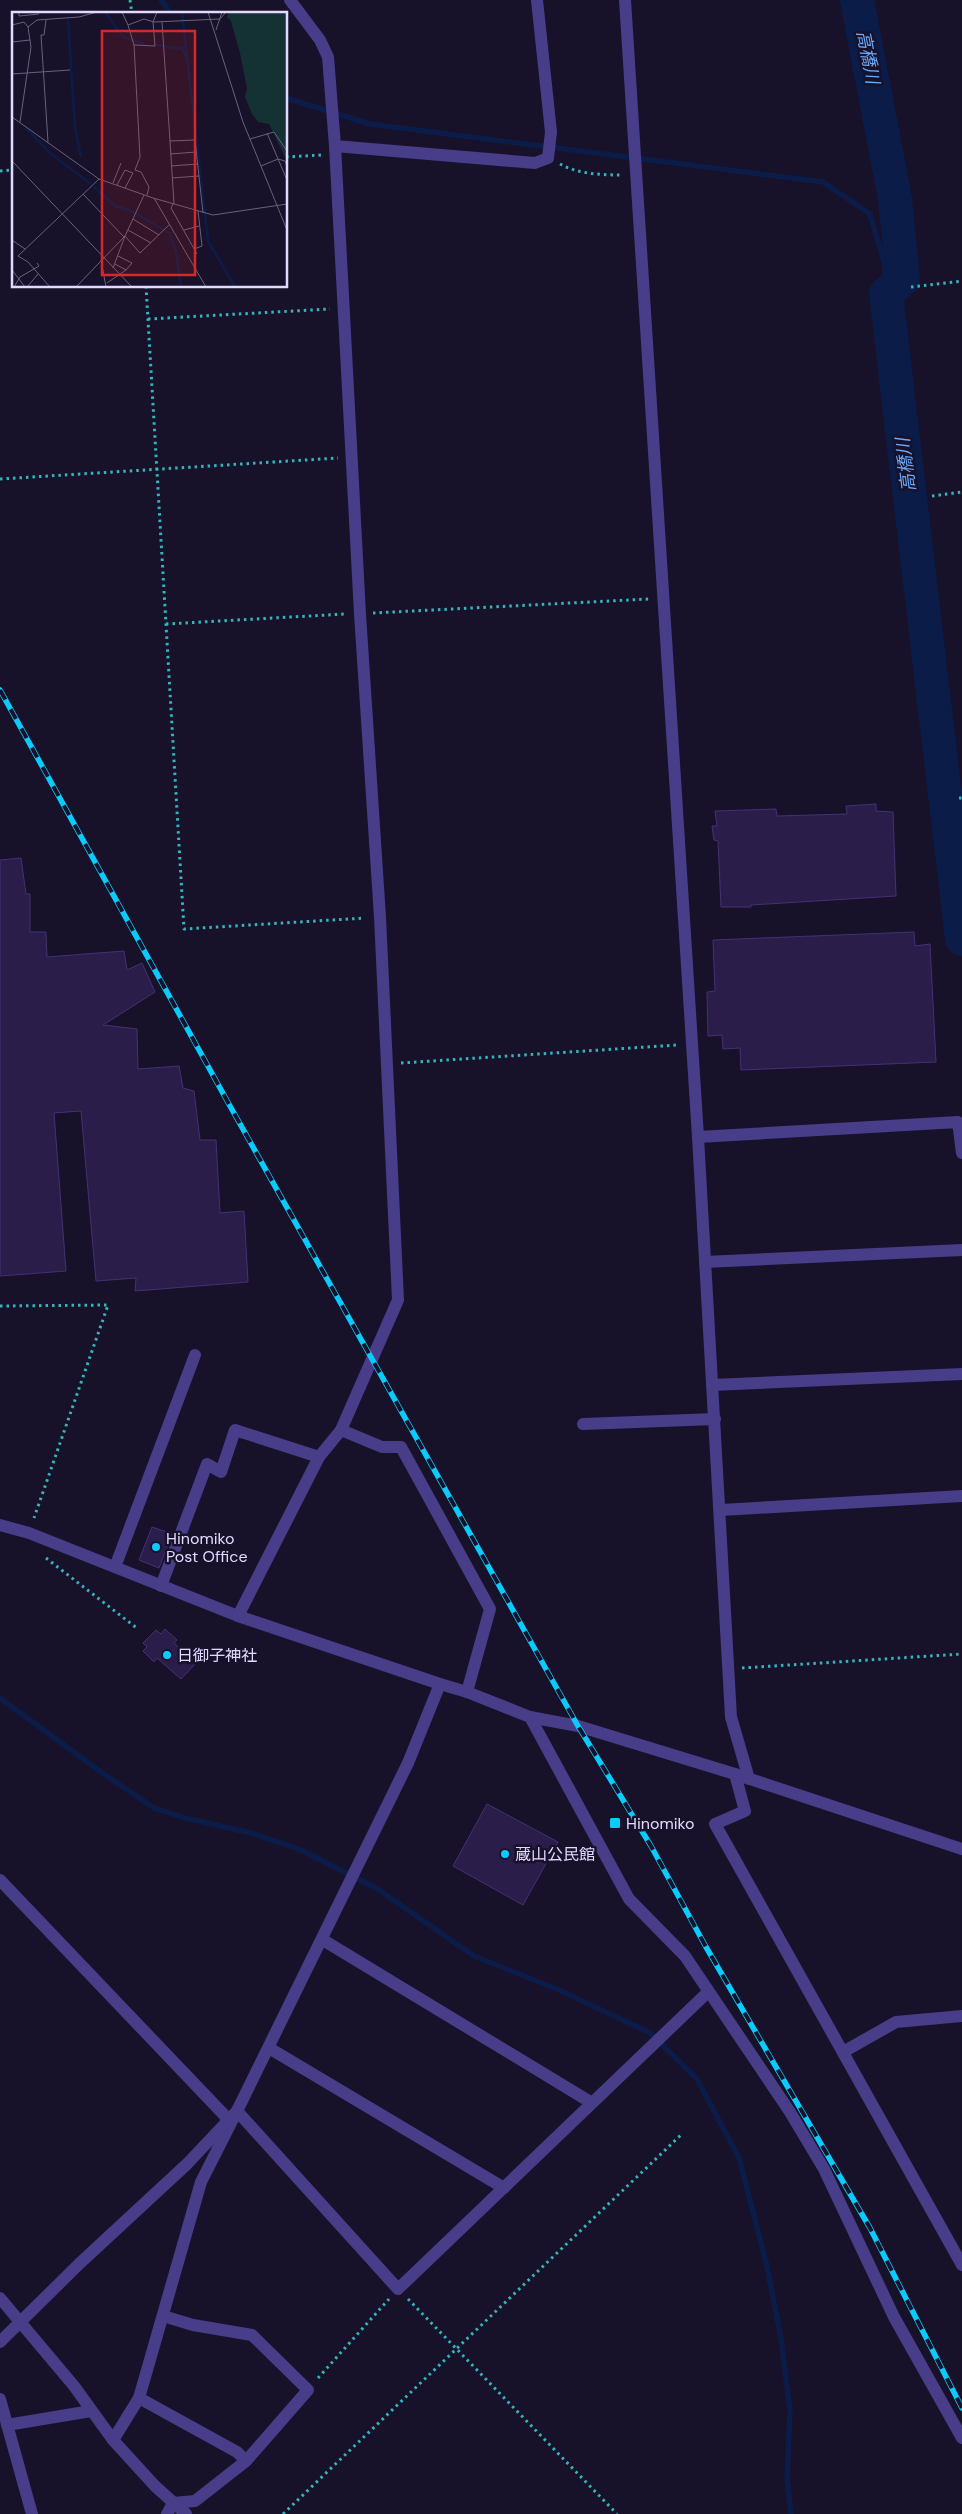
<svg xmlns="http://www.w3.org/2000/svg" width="962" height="2514" font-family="'DM Sans','Noto Sans JP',sans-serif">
<rect width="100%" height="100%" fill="#18112a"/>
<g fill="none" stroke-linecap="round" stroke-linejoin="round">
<g stroke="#0c1c48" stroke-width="5.5">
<path d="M 161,0 L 171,14"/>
<path d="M 286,98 L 370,124 L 823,182 L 870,214 L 884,262 L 886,294"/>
<path d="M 0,1698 L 101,1772 L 154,1808 L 185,1818 L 251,1833 L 301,1850 L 376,1888 L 474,1956 L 559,1990 L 650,2033 L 697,2079 L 739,2158 L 766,2262 L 781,2338 L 790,2411 L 787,2479 L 791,2514"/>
</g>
<path stroke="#0c1c48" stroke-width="34" d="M 857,0 L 895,199 L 903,279 L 886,294 L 962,939"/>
</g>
<g fill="#2b1d4a" stroke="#453076">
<path d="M 876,804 L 876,811 L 893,812 L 896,896 L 751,905 L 751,907 L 721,907 L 718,841 L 714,840 L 712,826 L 717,826 L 715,811 L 776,809 L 777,816 L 847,814 L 846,806 Z"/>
<path d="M 21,858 L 26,894 L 30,894 L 30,932 L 46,932 L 47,957 L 124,951 L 127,970 L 142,963 L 155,992 L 103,1025 L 137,1029 L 138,1069 L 179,1066 L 183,1088 L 194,1091 L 200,1140 L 216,1140 L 220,1213 L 244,1211 L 248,1282 L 135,1291 L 136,1278 L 96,1281 L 81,1111 L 54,1113 L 66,1271 L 0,1276 L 0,860 Z"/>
<path d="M 914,932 L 915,946 L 930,944 L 936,1062 L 741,1070 L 740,1048 L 723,1049 L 722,1035 L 708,1036 L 707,992 L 715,991 L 713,940 Z"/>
<path d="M 152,1527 L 172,1534 L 159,1568 L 139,1560 Z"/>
<path d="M 165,1629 L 177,1640 L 174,1643 L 196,1663 L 181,1679 L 157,1658 L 154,1662 L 143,1651 L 147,1647 L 143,1643 L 156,1630 L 161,1634 Z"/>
<path d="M 487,1804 L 558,1842 L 523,1905 L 453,1866 Z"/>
</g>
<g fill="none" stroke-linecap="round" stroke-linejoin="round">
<g stroke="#33b5ba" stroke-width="3" stroke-dasharray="2.5 4" stroke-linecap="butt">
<path d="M 130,0 L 132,14"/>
<path d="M 286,157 L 321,155"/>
<path d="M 560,164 C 578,174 601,175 622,175"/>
<path d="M 0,171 L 14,170"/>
<path d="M 146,286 L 184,929 L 365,918"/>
<path d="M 911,287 L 962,281"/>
<path d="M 148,319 L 330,309"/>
<path d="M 0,479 L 338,458"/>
<path d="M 932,496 L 962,492"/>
<path d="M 373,613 L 649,599"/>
<path d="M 166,624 L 345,614"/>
<path d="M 959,798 L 962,798"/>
<path d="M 401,1063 L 677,1045"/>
<path d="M 0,1306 L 108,1305 L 34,1518"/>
<path d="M 46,1558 L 138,1629"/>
<path d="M 742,1668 L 962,1654"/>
<path d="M 408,2299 L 617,2514"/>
<path d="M 318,2378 L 389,2299"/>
<path d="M 283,2514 L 683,2133"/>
</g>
<g stroke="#473d88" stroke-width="12">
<path d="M 290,0 L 320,40 L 328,57 L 335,146 L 535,163 L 548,158 L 551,132 L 537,0"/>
<path d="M 625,0 L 698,1137 L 958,1122 L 962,1153"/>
<path d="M 335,146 L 360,614 L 380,917 L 398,1300 L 341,1430"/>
<path d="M 698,1137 L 731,1717 L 749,1779"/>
<path d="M 705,1262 L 962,1250"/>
<path d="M 712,1385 L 962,1374"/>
<path d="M 583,1424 L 715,1419"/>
<path d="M 319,1457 L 341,1430 L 382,1447 L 401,1447 L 490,1609 L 467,1692"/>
<path d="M 721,1510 L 962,1496"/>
<path d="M 0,1525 L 29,1533 L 238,1616 L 440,1684 L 467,1692 L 530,1717 L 578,1726 L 735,1774 L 962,1849"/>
<path d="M 115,1567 L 195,1355"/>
<path d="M 161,1586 L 207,1464 L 221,1472 L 235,1430 L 319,1457 L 238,1616"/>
<path d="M 530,1717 L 629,1899 L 685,1956 L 790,2112 L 824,2169 L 894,2317 L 962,2438"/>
<path d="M 735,1774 L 745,1811 L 715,1824 L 962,2265"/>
<path d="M 0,1880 L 229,2120"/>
<path d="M 323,1940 L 592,2103"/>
<path d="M 269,2048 L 504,2188"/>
<path d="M 843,2052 L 896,2022 L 962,2016"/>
<path d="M 163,2316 L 193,2325 L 252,2335 L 308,2390 L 246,2461"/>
<path d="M 139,2398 L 237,2452 L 246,2461 L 195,2501 L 173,2503 L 167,2514"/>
<path d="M 0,2399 L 32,2514"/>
<path d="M 7,2425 L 91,2411"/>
<path d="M 113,2440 L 139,2398 L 201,2182 L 237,2111 L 398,2289 L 708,1992"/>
</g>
<g stroke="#473d88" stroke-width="12">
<path d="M 0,2298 L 74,2386 L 113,2440 L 155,2486 L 186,2514"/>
<path d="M 0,2342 L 79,2264 L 187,2164 L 237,2111 L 408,1763 L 440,1684"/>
</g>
<g stroke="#0acbfb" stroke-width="5.5">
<path id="rail" d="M 0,690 L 230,1106 L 578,1726 L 651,1846 L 706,1947 L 870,2228 L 962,2408"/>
</g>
<use href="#rail" stroke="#18112a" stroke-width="4" stroke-dasharray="11" stroke-linecap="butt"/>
</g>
<g fill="#0acbfb" stroke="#18112a" stroke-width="2">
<circle cx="156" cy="1547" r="5"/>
<circle cx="167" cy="1655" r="5"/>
<rect x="609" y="1817" width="12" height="12" rx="2.5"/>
<circle cx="505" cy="1854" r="5"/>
</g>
<g text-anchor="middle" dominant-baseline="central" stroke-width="5" stroke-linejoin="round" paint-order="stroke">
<g font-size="16" fill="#e2dafe" stroke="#18112a" text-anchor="start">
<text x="166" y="1538">Hinomiko<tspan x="166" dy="18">Post Office</tspan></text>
<text x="177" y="1655">日御子神社</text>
<text x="626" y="1823">Hinomiko</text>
<text x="515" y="1854">蔵山公民館</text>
</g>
<g font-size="18" font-style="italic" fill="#6aaafc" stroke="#18112a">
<text transform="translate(868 57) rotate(79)">高橋川</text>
<text transform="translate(906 465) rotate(-97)">高橋川</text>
</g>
</g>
<g transform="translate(12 12)">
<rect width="275" height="275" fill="#18112a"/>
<path d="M 217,0 L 275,0 L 275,149 L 257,112 L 246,110 L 240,102 L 233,85 L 235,76 L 228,41 L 219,9 L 215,5 Z" fill="#143234"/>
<path fill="none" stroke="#0c1c48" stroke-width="2.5" d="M 93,0 L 111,25 L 133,32M 170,0 L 196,229 L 223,275M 56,7 L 63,116 L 69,145M 144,33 L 170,37 L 176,48M 14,116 L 38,141 L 79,172M 82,175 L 103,194 L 119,199 L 157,221 L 164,239 L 169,275"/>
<path fill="none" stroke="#69617f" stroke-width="1" d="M 7,0 L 7,4 L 27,2M 110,0 L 116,13 L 132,7 L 142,10 L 208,7 L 214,0M 196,0 L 231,110 L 275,218M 34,8 L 32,23 L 29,23 L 36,130M 150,10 L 158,129 L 183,128 L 191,201M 0,13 L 12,10 L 16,15M 116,13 L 122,33 L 143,34 L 141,10 L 145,0M 204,18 L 210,0M 0,30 L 18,28M 122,33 L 128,145 L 123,158M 0,62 L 58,58M 0,105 L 87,167 L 141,186 L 201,203 L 275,192M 8,110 L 19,35 L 16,15 L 25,8 L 67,5 L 85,0M 255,121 L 275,168M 238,127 L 262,120 L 275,139M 158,129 L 162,192M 158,142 L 184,140M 0,149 L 120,275M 159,154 L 186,152M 249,154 L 266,147 L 273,149 L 275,154M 123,158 L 129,160 L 137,175 L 135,183M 160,166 L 187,164M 101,171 L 109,151M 105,173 L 113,158 L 121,161 L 113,176M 71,182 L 112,225M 142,186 L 194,275M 161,192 L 159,196 L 185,242M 121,207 L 147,223M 116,218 L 139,231M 172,218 L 187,214M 0,228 L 13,237M 182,237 L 190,234 L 186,199M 106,244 L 120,251 L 114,258M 89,248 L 94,275M 101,256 L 113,224 L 128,241 L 158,212M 0,258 L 13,275M 95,271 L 114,258 L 103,252M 2,275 L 8,265 L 27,254 L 25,251M 15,275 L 26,262M 38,275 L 16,250 L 6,244 L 87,167M 64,275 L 113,224 L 132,183"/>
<path fill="#d62828" fill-opacity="0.15" stroke="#d62828" stroke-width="2.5" d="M 90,19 L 183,19 L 183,263 L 90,263 Z"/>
<rect width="275" height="275" fill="none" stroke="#e2dafe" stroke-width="2.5"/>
</g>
</svg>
